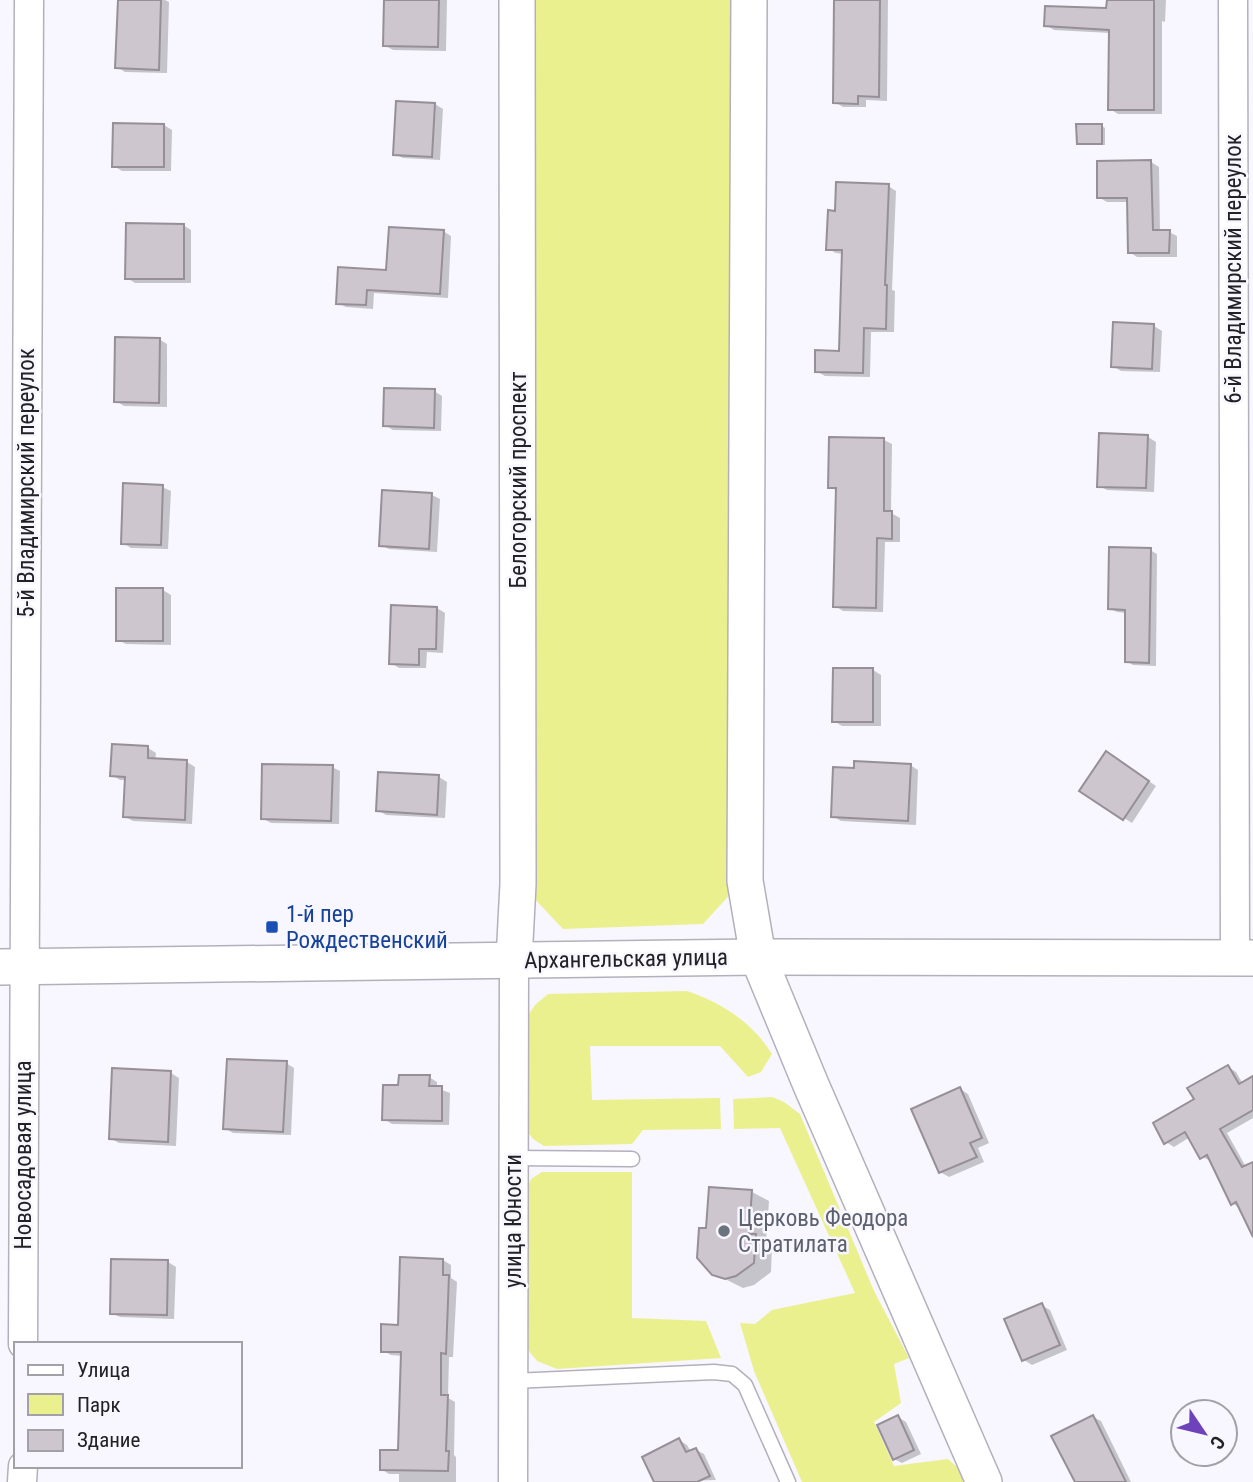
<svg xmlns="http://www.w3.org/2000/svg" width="1253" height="1482" font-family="'Roboto Condensed',sans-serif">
<rect width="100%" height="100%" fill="#f8f6fe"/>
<g fill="#ebf08f">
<path d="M 533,0 L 738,0 L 734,890 L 703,924 L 563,929 L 530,894 Z"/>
<path d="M 687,991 C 722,1003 752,1022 772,1054 L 761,1072 L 748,1077 L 720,1046 L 590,1046 L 592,1100 L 720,1098 L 721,1129 L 643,1130 L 632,1144 L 544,1146 L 533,1139 L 523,1126 L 526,1018 L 535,1005 L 548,994 Z"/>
<path d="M 772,1097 L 784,1102 L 800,1114 L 874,1291 L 909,1358 L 894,1364 L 901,1403 L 874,1422 L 894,1466 L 948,1459 L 959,1469 L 964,1482 L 802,1482 L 754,1371 L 740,1323 L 755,1324 L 772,1310 L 855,1293 L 780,1128 L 734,1129 L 733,1099 Z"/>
<path d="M 542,1172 L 632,1172 L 632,1318 L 706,1321 L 721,1358 L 557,1369 L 537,1361 L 525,1346 L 525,1193 L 531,1179 Z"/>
</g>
<g fill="#0003">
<path d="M 119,0 L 165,0 L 169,2 L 167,73 L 125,72 L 117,67 Z"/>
<path d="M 386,0 L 447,0 L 446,51 L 393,50 L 384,45 Z"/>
<path d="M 836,0 L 888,0 L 887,101 L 866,100 L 866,107 L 843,107 L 835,102 Z"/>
<path d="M 1108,0 L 1166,0 L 1165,22 L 1162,21 L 1162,114 L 1118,114 L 1110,109 L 1110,33 L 1054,30 L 1046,25 L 1108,10 Z"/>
<path d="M 435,104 L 443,109 L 440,160 L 403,158 L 395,154 Z"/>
<path d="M 164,125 L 172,130 L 171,171 L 122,171 L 114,166 Z"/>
<path d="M 1102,126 L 1105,128 L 1105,145 L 1082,145 L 1078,143 Z"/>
<path d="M 1151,162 L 1159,167 L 1160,232 L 1169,232 L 1177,236 L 1177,257 L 1137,257 L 1129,252 L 1129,202 L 1107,202 L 1098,197 Z"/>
<path d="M 888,186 L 896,191 L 892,290 L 895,291 L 894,332 L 871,332 L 870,377 L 825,376 L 816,371 L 841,352 L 843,254 L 836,253 L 828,249 L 837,212 Z"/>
<path d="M 183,225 L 191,230 L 191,283 L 135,283 L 127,278 Z"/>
<path d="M 443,231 L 451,236 L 448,298 L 374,293 L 373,309 L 346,307 L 338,303 L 388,272 Z"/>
<path d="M 1154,326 L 1162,331 L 1160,372 L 1121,371 L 1113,366 Z"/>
<path d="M 159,339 L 167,344 L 167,407 L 124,406 L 116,401 Z"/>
<path d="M 434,391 L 442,396 L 441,431 L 393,430 L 385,425 Z"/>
<path d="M 1148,437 L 1156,442 L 1154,492 L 1107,490 L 1099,486 Z"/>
<path d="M 884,440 L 892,444 L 891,513 L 900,518 L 900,542 L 885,542 L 883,612 L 843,611 L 835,606 L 837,491 L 830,487 Z"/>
<path d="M 162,487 L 171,491 L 168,549 L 131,548 L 123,543 Z"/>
<path d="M 432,495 L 440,499 L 437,552 L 389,549 L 381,545 Z"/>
<path d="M 1150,550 L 1157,554 L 1156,666 L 1133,665 L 1126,661 L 1127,613 L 1117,612 L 1110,608 Z"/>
<path d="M 163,590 L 171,595 L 171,645 L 126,644 L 118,640 Z"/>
<path d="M 437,608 L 445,613 L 443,653 L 427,652 L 426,668 L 399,668 L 391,663 Z"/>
<path d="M 873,670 L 881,675 L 881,726 L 842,726 L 834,721 Z"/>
<path d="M 148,748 L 156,753 L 155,761 L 187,762 L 195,767 L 192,824 L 133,821 L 124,816 L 126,780 L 120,780 L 112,775 Z"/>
<path d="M 1115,758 L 1156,786 L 1132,823 L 1124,818 Z"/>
<path d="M 910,765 L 918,770 L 916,825 L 841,821 L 833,816 Z"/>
<path d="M 332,767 L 340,771 L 339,824 L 271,823 L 262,818 Z"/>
<path d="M 439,777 L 447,782 L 445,818 L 386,815 L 378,810 Z"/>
<path d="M 286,1063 L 294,1068 L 291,1135 L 233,1133 L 225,1128 Z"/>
<path d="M 1228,1067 L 1236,1072 L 1243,1084 L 1253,1084 L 1253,1118 L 1227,1133 L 1246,1167 L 1253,1164 L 1253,1231 L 1240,1208 L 1232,1203 L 1211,1161 L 1202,1157 L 1190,1137 L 1174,1147 L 1166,1142 L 1196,1100 Z"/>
<path d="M 171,1073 L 179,1078 L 176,1146 L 119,1143 L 110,1138 Z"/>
<path d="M 429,1077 L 437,1082 L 437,1088 L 450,1093 L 449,1125 L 392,1124 L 384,1119 L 400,1087 Z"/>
<path d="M 960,1089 L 968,1094 L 989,1143 L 978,1148 L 984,1162 L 949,1177 L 940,1172 Z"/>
<path d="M 710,1189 L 752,1192 L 769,1201 L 766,1242 L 772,1246 L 771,1272 L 754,1285 L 743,1288 L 713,1273 L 708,1230 Z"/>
<path d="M 443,1260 L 451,1265 L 451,1278 L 457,1282 L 453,1357 L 449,1357 L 448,1398 L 455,1402 L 454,1455 L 456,1457 L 456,1482 L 399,1482 L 399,1474 L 389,1474 L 381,1469 L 400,1452 L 403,1356 L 391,1355 L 383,1351 Z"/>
<path d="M 168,1262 L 176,1267 L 174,1319 L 120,1317 L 111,1313 Z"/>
<path d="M 1041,1305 L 1050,1310 L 1067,1350 L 1032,1365 L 1024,1360 Z"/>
<path d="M 898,1417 L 906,1422 L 921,1454 L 902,1463 L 894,1459 Z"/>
<path d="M 1093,1417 L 1101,1421 L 1131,1482 L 1077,1482 Z"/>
<path d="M 679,1440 L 687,1445 L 691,1452 L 696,1450 L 704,1454 L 716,1480 L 656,1482 Z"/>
</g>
<g fill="#cec6ce" stroke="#978f97" stroke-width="2">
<path d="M 118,0 L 161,0 L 159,70 L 115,68 Z"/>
<path d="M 384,0 L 439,0 L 438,47 L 383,46 Z"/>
<path d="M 834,0 L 880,0 L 879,97 L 858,96 L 858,104 L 833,103 Z"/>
<path d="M 1107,0 L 1154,0 L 1154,110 L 1108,110 L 1109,30 L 1044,26 L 1045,6 L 1106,8 Z"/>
<path d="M 396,101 L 435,103 L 432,157 L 393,155 Z"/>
<path d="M 113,123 L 164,124 L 164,167 L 112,167 Z"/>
<path d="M 1076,124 L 1102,124 L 1102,144 L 1077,144 Z"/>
<path d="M 1151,160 L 1153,230 L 1170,230 L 1169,253 L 1128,253 L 1127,198 L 1097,198 L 1097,161 Z"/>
<path d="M 836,182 L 889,184 L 885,285 L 887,285 L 886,329 L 864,328 L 863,373 L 815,372 L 815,350 L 839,351 L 842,250 L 826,250 L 828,210 L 835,211 Z"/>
<path d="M 126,223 L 184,224 L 184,279 L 125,279 Z"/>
<path d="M 389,227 L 444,230 L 440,294 L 367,290 L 366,305 L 336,304 L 338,267 L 386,270 Z"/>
<path d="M 1113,322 L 1154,324 L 1152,369 L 1111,367 Z"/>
<path d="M 115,337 L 160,338 L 159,403 L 114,402 Z"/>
<path d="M 384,388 L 435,389 L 434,428 L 383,426 Z"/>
<path d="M 1099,433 L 1148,435 L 1146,488 L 1097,487 Z"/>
<path d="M 829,437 L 884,438 L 884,511 L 892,511 L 892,539 L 877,538 L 876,608 L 833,607 L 836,488 L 828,488 Z"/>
<path d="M 123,483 L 163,485 L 161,545 L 121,544 Z"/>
<path d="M 382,490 L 432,493 L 429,549 L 379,546 Z"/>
<path d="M 1109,547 L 1151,548 L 1149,663 L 1125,662 L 1125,610 L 1108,609 Z"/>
<rect x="116" y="588" width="47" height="53"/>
<path d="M 391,605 L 437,607 L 436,649 L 419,649 L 419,665 L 389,664 Z"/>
<path d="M 833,668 L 873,668 L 873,722 L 832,722 Z"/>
<path d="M 112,744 L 148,746 L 148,758 L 187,760 L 185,820 L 123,817 L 125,777 L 110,776 Z"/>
<path d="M 1106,751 L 1149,781 L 1123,820 L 1079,791 Z"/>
<path d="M 854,761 L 911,764 L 908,821 L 831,817 L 833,767 L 854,768 Z"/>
<path d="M 262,764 L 333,765 L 331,821 L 261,819 Z"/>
<path d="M 378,772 L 439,775 L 437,815 L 376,811 Z"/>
<path d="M 227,1059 L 287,1061 L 283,1132 L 223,1129 Z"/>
<path d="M 1228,1065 L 1239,1084 L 1253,1076 L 1253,1110 L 1220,1129 L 1242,1167 L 1253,1162 L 1253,1237 L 1236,1202 L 1231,1205 L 1207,1155 L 1200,1159 L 1185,1132 L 1164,1144 L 1153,1123 L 1194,1099 L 1187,1088 Z"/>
<path d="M 112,1068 L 171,1071 L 168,1142 L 109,1139 Z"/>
<path d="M 399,1075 L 430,1075 L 429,1086 L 442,1086 L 442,1121 L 382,1120 L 383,1085 L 398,1085 Z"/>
<path d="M 960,1087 L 982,1138 L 970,1143 L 977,1157 L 939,1173 L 911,1109 Z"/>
<path d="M 709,1187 L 752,1190 L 749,1234 L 756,1234 L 754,1263 L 736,1276 L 725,1279 L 712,1275 L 697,1258 L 699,1228 L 706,1228 Z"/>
<path d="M 400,1257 L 443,1259 L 443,1275 L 449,1275 L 446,1354 L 441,1353 L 441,1395 L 448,1395 L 446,1451 L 449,1451 L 448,1471 L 380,1470 L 380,1450 L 398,1450 L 401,1352 L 381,1352 L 381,1324 L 398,1325 Z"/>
<path d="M 111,1259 L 168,1260 L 167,1315 L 110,1314 Z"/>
<path d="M 1042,1303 L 1060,1345 L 1022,1361 L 1004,1319 Z"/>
<path d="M 898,1415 L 914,1450 L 893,1460 L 877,1425 Z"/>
<path d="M 1093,1415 L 1126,1482 L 1075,1482 L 1051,1436 Z"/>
<path d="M 679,1438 L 686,1452 L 696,1448 L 710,1476 L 697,1482 L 654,1482 L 642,1457 Z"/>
</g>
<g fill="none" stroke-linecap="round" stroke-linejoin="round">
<g stroke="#b4b0bb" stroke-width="17">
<g id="service">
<path d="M 513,1158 L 632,1159"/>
<path d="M 513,1381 L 714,1372 L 732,1374 L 745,1385 L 788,1482"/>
</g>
</g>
<g stroke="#b4b0bb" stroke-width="31">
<g id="minor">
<path d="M 1233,0 L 1235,958"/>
<path d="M 23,1344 L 29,0"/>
<path d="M 22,1482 L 23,1466"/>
<path d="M 513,1482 L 514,960"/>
</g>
</g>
<g stroke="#b4b0bb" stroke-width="38">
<g id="tertiary">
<path d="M 749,0 L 745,881 L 758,957 L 811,1085 L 984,1482"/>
<path d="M 514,960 L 518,884 L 517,0"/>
<path d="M 0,967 L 758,957 L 1253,958"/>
</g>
</g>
<use href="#service" stroke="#fff" stroke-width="14"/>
<use href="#minor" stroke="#fff" stroke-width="28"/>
<use href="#tertiary" stroke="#fff" stroke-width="35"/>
</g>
<rect fill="#1a4fb4" stroke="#f8f6fe" stroke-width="2.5" x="265" y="920" width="14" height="14" rx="3.5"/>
<circle fill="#6b7280" stroke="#f8f6fe" stroke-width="2.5" cx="724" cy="1231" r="7"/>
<g text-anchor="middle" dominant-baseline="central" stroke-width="5" stroke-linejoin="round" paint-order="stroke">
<g font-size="23" fill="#222124" stroke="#f8f6fe">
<text transform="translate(1233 269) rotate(-90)">6-й Владимирский переулок</text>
<text transform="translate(518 480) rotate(-90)">Белогорский проспект</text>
<text transform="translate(26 483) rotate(-90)">5-й Владимирский переулок</text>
<text transform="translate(626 959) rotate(-1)">Архангельская улица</text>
<text transform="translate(23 1155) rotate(-90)">Новосадовая улица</text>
<text transform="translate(513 1221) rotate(-90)">улица Юности</text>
</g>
<g font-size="23" fill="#164399" stroke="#f8f6fe" text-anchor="start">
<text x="286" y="914">1-й пер<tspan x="286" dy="26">Рождественский</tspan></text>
</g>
<g font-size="23" fill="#5b616d" stroke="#f8f6fe" text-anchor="start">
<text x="738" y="1218">Церковь Феодора<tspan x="738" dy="26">Стратилата</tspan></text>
</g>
</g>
<rect x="14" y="1342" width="228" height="126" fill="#f8f6fe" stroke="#a2a1a7" stroke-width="2"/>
<rect x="28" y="1365" width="35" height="10" fill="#ffffff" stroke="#a2a1a7" stroke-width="2"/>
<text x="77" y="1377" font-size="21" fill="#222124">Улица</text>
<rect x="28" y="1394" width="35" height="21" fill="#ebf08f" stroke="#a2a1a7" stroke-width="2"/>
<text x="77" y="1412" font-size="21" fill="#222124">Парк</text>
<rect x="28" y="1430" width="35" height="21" fill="#cec6ce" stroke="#a2a1a7" stroke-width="2"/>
<text x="77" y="1447" font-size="21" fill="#222124">Здание</text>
<g transform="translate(1204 1433) rotate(125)"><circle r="33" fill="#f8f6fe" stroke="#a2a1a7" stroke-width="2"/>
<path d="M0-5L12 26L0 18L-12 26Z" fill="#6d42ba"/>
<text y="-10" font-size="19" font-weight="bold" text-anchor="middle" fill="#222124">С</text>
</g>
</svg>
